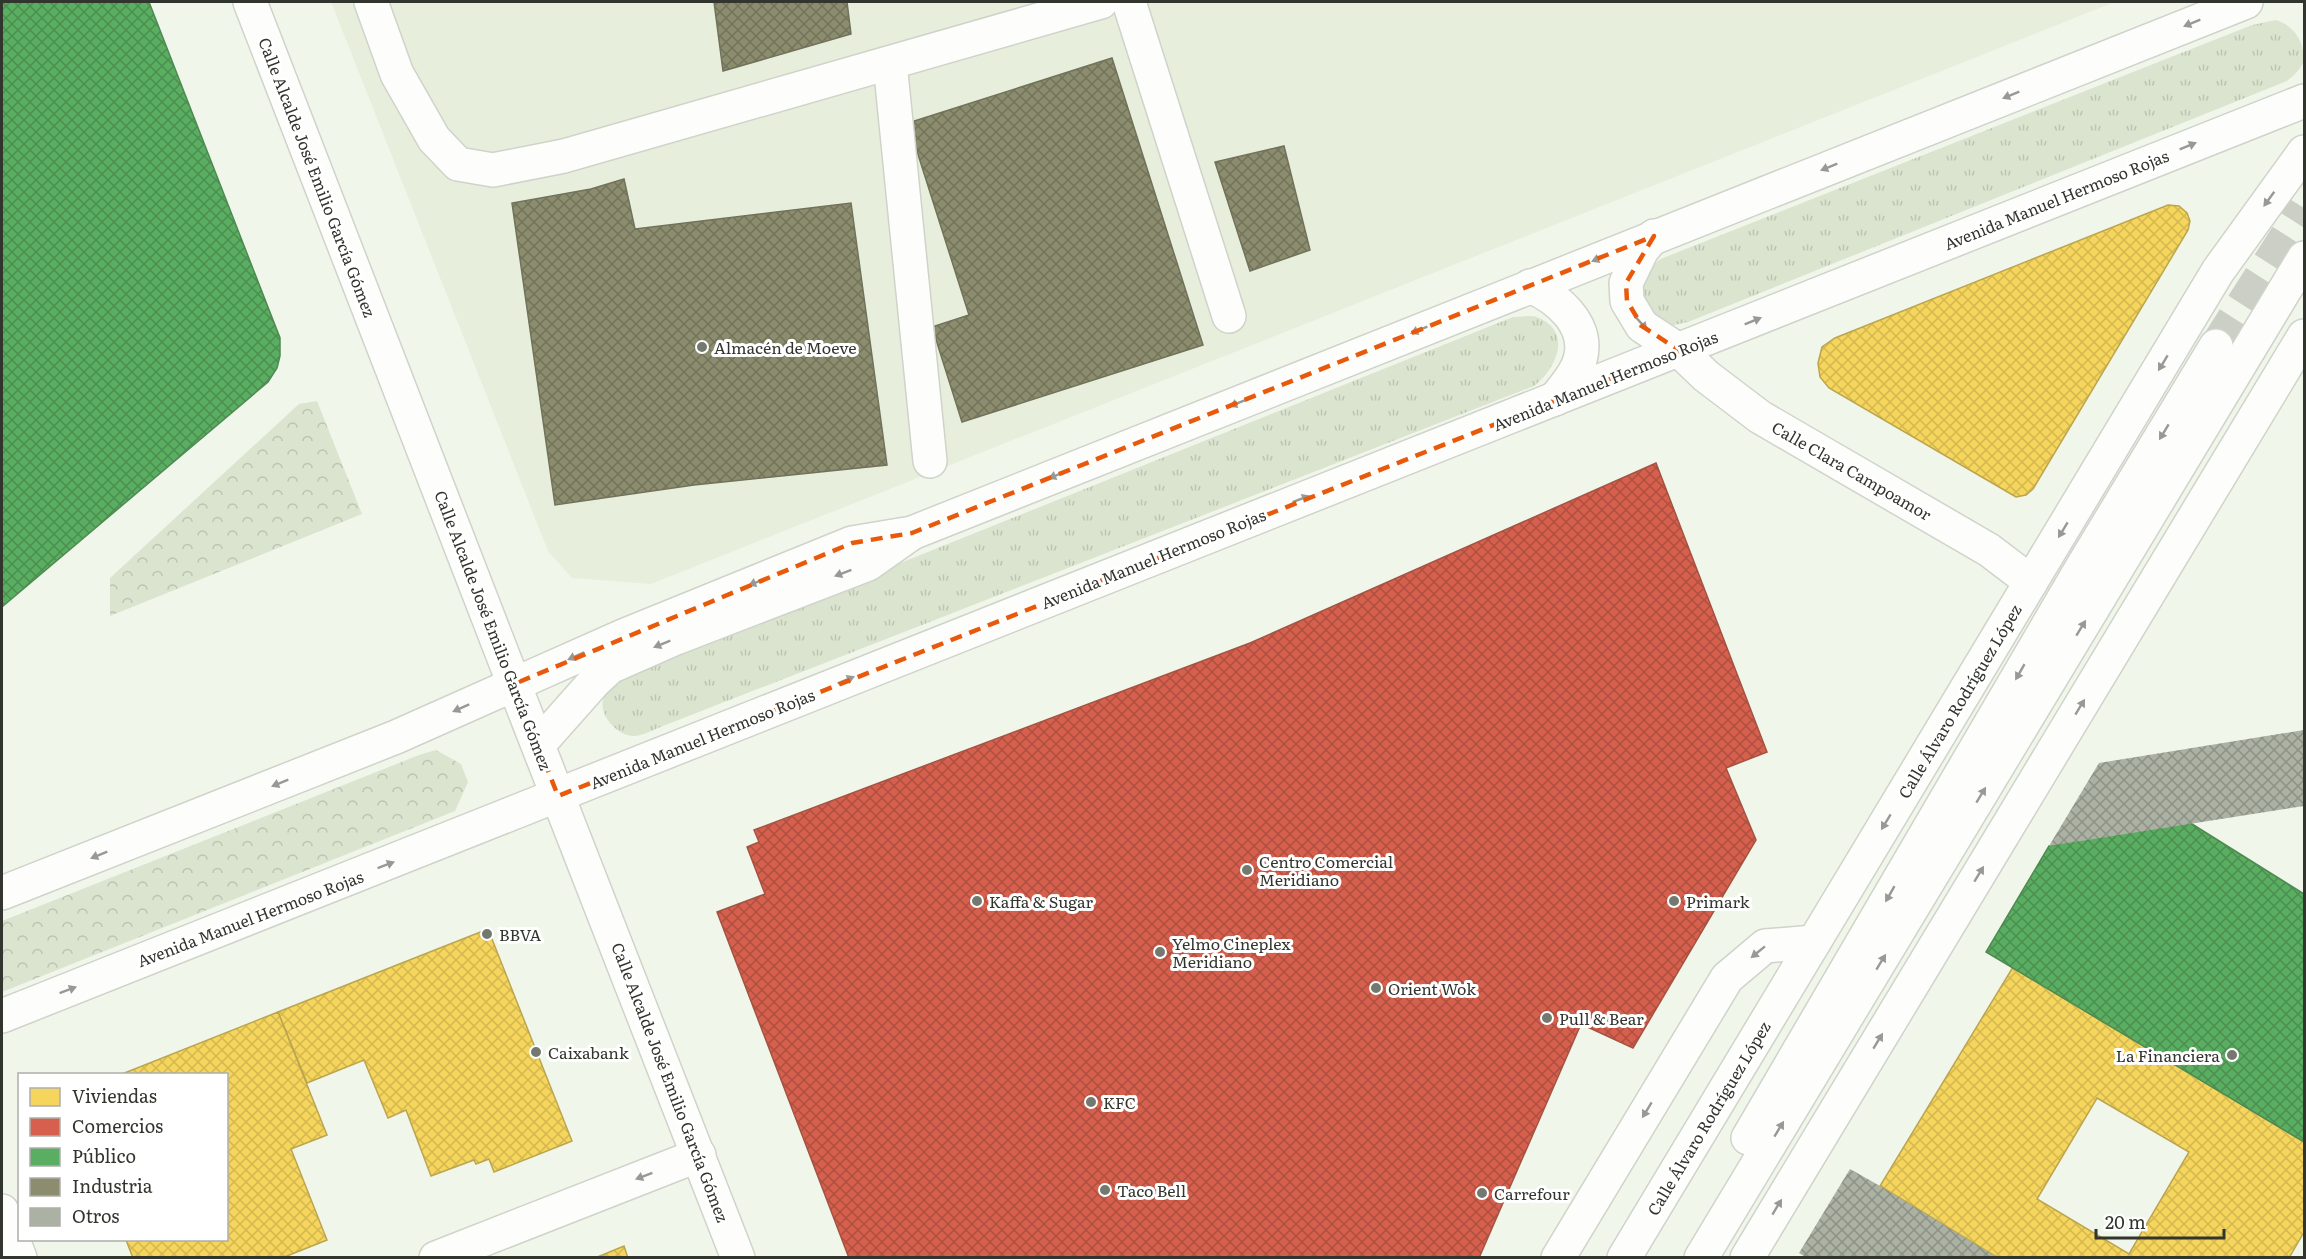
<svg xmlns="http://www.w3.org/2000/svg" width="2306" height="1259" font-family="Literata,serif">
<defs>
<pattern id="grass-tufts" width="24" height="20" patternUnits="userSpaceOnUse" patternTransform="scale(1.5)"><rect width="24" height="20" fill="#dbe4cf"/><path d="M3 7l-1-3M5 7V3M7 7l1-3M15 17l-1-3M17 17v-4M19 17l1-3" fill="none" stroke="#bcc4b2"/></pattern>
<pattern id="park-crowns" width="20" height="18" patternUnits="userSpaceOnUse" patternTransform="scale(1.5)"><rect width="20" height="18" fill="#dbe4cf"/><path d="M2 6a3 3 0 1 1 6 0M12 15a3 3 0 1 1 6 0" fill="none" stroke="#bcc4b2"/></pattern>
<pattern id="homes-cross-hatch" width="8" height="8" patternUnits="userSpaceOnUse" patternTransform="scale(1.5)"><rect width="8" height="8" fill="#f6d55c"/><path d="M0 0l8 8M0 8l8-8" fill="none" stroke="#d3b750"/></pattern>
<pattern id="shops-cross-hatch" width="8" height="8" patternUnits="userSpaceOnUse" patternTransform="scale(1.5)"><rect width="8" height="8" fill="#d6604d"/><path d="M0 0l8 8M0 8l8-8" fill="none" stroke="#ae5040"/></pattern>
<pattern id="public-cross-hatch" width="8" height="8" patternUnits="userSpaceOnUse" patternTransform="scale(1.5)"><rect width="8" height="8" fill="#5aae61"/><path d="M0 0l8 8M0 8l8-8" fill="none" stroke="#4b8e50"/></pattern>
<pattern id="industry-cross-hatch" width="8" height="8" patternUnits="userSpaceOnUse" patternTransform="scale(1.5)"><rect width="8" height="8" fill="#8c8c6e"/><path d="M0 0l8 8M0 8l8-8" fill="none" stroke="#73735b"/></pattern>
<pattern id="building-cross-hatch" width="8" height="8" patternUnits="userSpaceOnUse" patternTransform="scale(1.5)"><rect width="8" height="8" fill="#abb1a3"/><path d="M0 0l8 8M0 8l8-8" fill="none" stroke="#8c9185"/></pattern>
</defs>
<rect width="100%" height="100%" fill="#f1f6eb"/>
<path fill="#e7efdc" d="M 331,2 L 2115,2 L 651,584 L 572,578 L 548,551 Z"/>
<g fill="url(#grass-tufts)">
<path d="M 2276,20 C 2293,25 2306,42 2303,63 C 2300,70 2293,76 2287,81 L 1688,322 C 1682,323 1674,326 1669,325 C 1633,317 1633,272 1663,258 L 2252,25 Z"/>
<path d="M 1513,317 C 1520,317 1531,315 1537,317 C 1573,331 1557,369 1534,386 L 658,728 C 651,731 641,736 634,736 C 618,736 599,716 603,700 C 606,688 615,681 624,674 Z"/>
</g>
<g fill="url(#park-crowns)">
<path d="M 317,401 L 362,514 L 110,616 L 110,578 L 299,404 Z"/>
<path d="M 436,750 L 461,764 L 468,782 L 455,811 L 2,992 L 2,921 L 419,755 Z"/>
</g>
<g fill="url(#homes-cross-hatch)" stroke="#bba54e" stroke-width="1.5" fill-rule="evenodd">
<path d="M 2168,205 L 2179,206 L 2187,213 L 2190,221 L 2188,230 L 2033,489 L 2026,495 L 2016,497 L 2011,494 L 1829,388 L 1820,377 L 1818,363 L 1822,347 L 1835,338 Z"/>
<path d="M 488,929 L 572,1141 L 494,1172 L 489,1159 L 476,1164 L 474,1160 L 431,1176 L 406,1110 L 388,1118 L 364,1060 L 307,1083 L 278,1012 Z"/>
<path d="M 2013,967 L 2304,1142 L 2304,1232 L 2289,1258 L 1998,1258 L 1880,1186 ZM 2097,1098 L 2189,1152 L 2129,1254 L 2037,1199 Z"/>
<path d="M 278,1012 L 327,1135 L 291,1149 L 327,1240 L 282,1258 L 133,1258 L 126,1240 L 226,1240 L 226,1074 L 122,1074 Z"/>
<path d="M 624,1246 L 628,1258 L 595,1258 Z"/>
</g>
<path fill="url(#shops-cross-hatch)" stroke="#a45343" stroke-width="1.5" d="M 1656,463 L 1767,752 L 1726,768 L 1756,840 L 1633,1048 L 1581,1024 L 1479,1258 L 849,1258 L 717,912 L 765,894 L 747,847 L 759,842 L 754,830 L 1250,643 Z"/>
<g fill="url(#public-cross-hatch)" stroke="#4e8a51" stroke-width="1.5">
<path d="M 2,2 L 149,2 L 280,338 L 280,356 L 277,368 L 268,382 L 2,607 Z"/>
<path d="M 2184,819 L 2304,894 L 2304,1142 L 1986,952 L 2049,846 Z"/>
</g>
<g fill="url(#industry-cross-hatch)" stroke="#71725a" stroke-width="1.5">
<path d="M 714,2 L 847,2 L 851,34 L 723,71 Z"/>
<path d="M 1112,58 L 1203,345 L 962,422 L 932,327 L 969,315 L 908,123 Z"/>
<path d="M 1284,146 L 1310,250 L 1250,271 L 1215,162 Z"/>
<path d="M 624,179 L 635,229 L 851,203 L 887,465 L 694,485 L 555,505 L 512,203 L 591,189 Z"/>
</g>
<g fill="url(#building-cross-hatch)">
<path d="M 2304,730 L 2304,806 L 2049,846 L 2099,763 Z"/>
<path d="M 1850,1169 L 1880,1186 L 1998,1258 L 1807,1258 L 1799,1253 Z"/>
</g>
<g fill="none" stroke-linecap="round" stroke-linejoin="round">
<path stroke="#cbcfc5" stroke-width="33" stroke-dasharray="33 16" stroke-linecap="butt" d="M 2216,346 L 2304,208"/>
<g stroke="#cfd3ca" stroke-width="36">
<g id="minor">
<path d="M 371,2 L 397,74 L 434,139 L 458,164 L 493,170 L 564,156 L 1101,2"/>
<path d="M 1129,2 L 1229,316"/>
<path d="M 890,63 L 930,461"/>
<path d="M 1654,236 L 1642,250 L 1626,283 L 1627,301 L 1642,326 L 1680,351 L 1706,376 L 1760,417 L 1989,550 L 2031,582"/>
<path d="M 1530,286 C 1558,298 1590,325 1580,360 C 1576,375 1564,387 1555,399"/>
<path d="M 2,893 L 396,737 L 623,636 L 852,543 L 912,533 L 2246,2"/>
<path d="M 2,1016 L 2304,101"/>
<path d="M 1748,1138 L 2081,569 L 2216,346"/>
<path d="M 2,1211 L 20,1258"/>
<path d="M 436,1258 L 699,1155"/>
<path d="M 1558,1258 L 1727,978 L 1765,946 L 1814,942"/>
<path d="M 1624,1258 L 2218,271 L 2304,152"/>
<path d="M 1701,1258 L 2304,258"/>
<path d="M 1747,1258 L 2304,336"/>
</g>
</g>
<g stroke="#cfd3ca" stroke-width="36">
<g id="major">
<path d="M 250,2 L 514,684 L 738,1258"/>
<path d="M 539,744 L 594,682 L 610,667 L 676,638 L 868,564 L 912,533"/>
</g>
</g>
<use href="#minor" stroke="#fdfefc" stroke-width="33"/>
<use href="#major" stroke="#fdfefc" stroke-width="33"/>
</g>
<defs><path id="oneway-solid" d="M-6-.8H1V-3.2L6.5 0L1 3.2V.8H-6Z" transform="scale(1.5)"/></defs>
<g fill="#979a94">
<use href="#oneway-solid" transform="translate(2192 23) rotate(158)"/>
<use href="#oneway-solid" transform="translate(2011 95) rotate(158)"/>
<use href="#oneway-solid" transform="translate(2188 146) rotate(-22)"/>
<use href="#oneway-solid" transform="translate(1829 167) rotate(158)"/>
<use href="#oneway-solid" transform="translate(2269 199) rotate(126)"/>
<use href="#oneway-solid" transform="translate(1600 258) rotate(158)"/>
<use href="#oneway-solid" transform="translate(1753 321) rotate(-22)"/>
<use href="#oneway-solid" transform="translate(1641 323) rotate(48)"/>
<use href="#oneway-solid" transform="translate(1419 330) rotate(158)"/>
<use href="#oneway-solid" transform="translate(2163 363) rotate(121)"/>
<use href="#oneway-solid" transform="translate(1238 403) rotate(158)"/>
<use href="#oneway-solid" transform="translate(2164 432) rotate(121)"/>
<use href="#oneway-solid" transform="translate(1057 475) rotate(158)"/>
<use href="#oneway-solid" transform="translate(1301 499) rotate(-21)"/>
<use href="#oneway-solid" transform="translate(2063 530) rotate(121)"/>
<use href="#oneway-solid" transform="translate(843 573) rotate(159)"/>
<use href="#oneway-solid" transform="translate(757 582) rotate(158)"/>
<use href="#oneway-solid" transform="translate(2081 628) rotate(-59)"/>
<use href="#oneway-solid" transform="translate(662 644) rotate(158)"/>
<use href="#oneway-solid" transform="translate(576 656) rotate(156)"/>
<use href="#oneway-solid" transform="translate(2020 672) rotate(120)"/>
<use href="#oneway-solid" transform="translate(846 680) rotate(-22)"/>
<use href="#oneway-solid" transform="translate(2080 707) rotate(-59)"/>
<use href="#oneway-solid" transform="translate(461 708) rotate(156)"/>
<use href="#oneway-solid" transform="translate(280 783) rotate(158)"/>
<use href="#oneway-solid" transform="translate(1981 795) rotate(-59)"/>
<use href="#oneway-solid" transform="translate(1886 822) rotate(121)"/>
<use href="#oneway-solid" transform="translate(99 855) rotate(158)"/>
<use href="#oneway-solid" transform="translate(386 865) rotate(-21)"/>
<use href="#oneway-solid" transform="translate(1979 874) rotate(-59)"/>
<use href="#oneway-solid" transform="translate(1890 894) rotate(120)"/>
<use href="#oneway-solid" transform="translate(1758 952) rotate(141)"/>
<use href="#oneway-solid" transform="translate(1881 962) rotate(-59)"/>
<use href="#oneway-solid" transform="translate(68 990) rotate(-21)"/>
<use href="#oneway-solid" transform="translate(1878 1041) rotate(-59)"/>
<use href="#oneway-solid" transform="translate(1647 1110) rotate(121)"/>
<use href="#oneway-solid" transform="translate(1779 1129) rotate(-59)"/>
<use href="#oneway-solid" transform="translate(644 1176) rotate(159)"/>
<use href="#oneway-solid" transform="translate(1777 1207) rotate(-59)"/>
</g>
<path fill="none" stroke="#e8590c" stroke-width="4.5" stroke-dasharray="12 8" stroke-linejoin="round" d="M 1654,236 L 1626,283 L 1627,301 L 1642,326 L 1680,351 L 558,796 L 514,684 L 852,543 L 912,533 Z"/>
<g fill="#747970" stroke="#fff" stroke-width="2">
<circle cx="702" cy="347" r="6"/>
<circle cx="1247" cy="870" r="6"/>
<circle cx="977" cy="901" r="6"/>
<circle cx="1674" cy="901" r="6"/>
<circle cx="487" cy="934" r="6"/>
<circle cx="1160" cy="952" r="6"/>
<circle cx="1376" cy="988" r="6"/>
<circle cx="1547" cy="1018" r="6"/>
<circle cx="536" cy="1052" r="6"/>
<circle cx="2232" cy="1055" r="6"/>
<circle cx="1091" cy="1102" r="6"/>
<circle cx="1105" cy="1190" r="6"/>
<circle cx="1482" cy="1193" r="6"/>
</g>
<g text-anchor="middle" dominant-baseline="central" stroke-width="6" stroke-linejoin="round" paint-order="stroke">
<g font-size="16" fill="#31352d" stroke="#fff">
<text transform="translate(318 177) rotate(69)">Calle Alcalde José Emilio García Gómez</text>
<text transform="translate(2056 199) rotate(-22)">Avenida Manuel Hermoso Rojas</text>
<text transform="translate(1605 380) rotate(-22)">Avenida Manuel Hermoso Rojas</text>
<text transform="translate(1852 470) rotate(30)">Calle Clara Campoamor</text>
<text transform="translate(1153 558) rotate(-22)">Avenida Manuel Hermoso Rojas</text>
<text transform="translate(494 630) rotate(69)">Calle Alcalde José Emilio García Gómez</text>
<text transform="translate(1959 701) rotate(-59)">Calle Álvaro Rodríguez López</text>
<text transform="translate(702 738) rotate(-22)">Avenida Manuel Hermoso Rojas</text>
<text transform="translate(250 918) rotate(-21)">Avenida Manuel Hermoso Rojas</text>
<text transform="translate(671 1082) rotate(69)">Calle Alcalde José Emilio García Gómez</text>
<text transform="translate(1708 1118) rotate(-59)">Calle Álvaro Rodríguez López</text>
</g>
<g font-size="16" fill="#31352d" stroke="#fff" text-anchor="start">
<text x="714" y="347">Almacén de Moeve</text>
<text x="1259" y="861">Centro Comercial<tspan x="1259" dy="18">Meridiano</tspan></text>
<text x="989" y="901">Kaffa &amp; Sugar</text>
<text x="1686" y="901">Primark</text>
<text x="499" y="934">BBVA</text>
<text x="1172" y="943">Yelmo Cineplex<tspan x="1172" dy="18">Meridiano</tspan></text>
<text x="1388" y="988">Orient Wok</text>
<text x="1559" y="1018">Pull &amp; Bear</text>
<text x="548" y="1052">Caixabank</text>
<text x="2220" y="1055" text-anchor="end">La Financiera</text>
<text x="1103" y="1102">KFC</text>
<text x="1117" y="1190">Taco Bell</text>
<text x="1494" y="1193">Carrefour</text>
</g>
</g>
<rect width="2306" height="1259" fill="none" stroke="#31352d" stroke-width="6"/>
<rect x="18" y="1073" width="210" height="168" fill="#ffffff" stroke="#adaeab" stroke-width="1.5"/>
<rect x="30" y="1088" width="30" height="18" fill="#f6d55c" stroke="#adaeab" stroke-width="1.5"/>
<text x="72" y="1103" font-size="18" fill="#31352d">Viviendas</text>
<rect x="30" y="1118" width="30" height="18" fill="#d6604d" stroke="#adaeab" stroke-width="1.5"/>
<text x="72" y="1133" font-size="18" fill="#31352d">Comercios</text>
<rect x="30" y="1148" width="30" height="18" fill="#5aae61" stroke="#adaeab" stroke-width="1.5"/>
<text x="72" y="1163" font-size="18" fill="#31352d">Público</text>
<rect x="30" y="1178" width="30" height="18" fill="#8c8c6e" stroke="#adaeab" stroke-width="1.5"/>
<text x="72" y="1193" font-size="18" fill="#31352d">Industria</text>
<rect x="30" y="1208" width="30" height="18" fill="#abb1a3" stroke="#adaeab" stroke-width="1.5"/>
<text x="72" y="1223" font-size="18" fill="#31352d">Otros</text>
<path d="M2096 1229v9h128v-9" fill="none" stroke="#31352d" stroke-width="3"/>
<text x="2105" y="1229" font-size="18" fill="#31352d" stroke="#ffffff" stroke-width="4.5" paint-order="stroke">20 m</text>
</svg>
